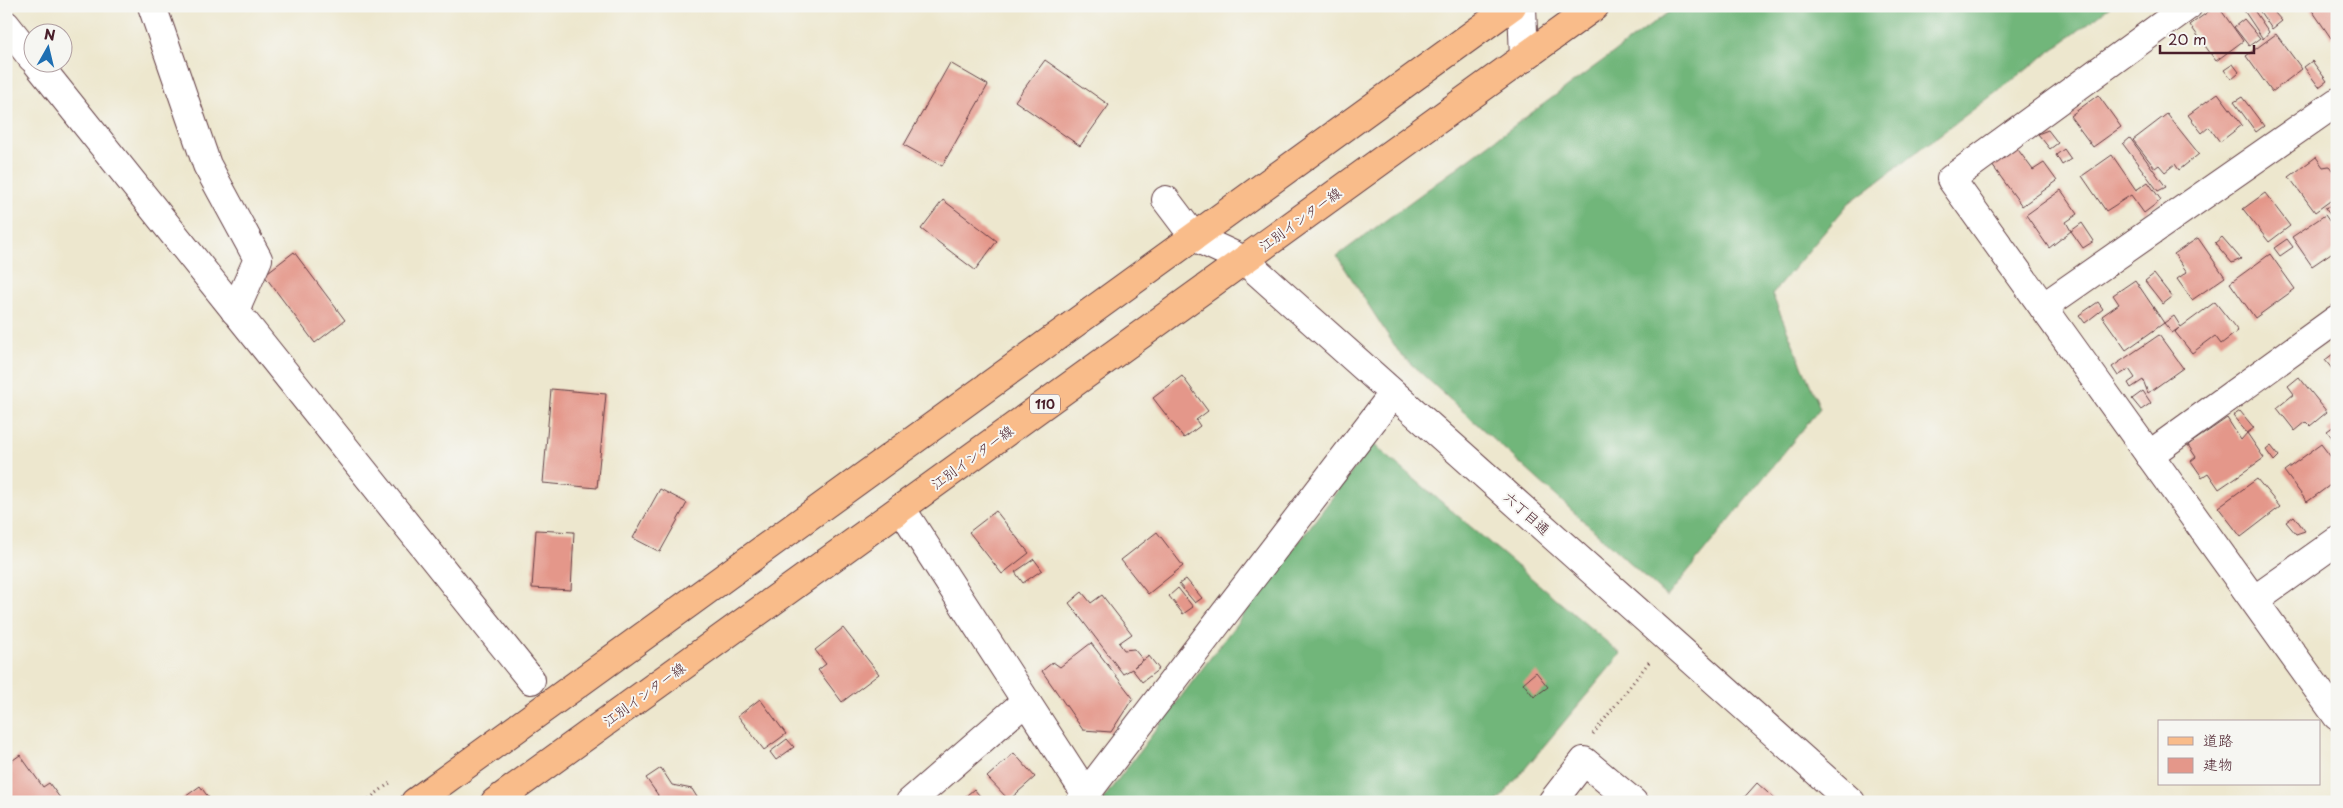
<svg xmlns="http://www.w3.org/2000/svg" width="2343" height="808" font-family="'Playpen Sans','Klee One',sans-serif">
<rect width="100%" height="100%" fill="#f6f6f2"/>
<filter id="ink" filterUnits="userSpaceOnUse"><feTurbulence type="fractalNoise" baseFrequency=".02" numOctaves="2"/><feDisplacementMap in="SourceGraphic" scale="10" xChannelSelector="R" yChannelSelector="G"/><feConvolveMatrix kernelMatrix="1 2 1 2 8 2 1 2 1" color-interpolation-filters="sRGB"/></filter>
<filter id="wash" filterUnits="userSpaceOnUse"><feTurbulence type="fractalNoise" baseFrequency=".0096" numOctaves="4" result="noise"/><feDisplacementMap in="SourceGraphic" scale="20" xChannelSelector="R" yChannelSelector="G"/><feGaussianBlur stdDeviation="1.12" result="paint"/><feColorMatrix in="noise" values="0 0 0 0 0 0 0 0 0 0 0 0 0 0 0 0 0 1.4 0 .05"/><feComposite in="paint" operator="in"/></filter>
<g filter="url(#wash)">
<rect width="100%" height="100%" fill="#ede7ce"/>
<g fill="#71b67a" stroke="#5e6a52">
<path d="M 1677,6 L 2111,6 L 1849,203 L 1772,294 L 1820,408 L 1667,597 L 1400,354 L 1337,256 Z"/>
<path d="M 1373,444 L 1621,654 L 1497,802 L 1101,802 Z"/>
</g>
<g id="blocks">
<g fill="#e4978a">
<path d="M 2216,6 L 2218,6 L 2243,41 L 2216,61 L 2190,25 Z"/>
<path d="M 2241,6 L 2251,6 L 2269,32 L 2263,39 Z"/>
<path d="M 2256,6 L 2282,6 L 2274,12 L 2282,21 L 2272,29 Z"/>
<path d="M 2309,6 L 2337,6 L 2337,34 L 2331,38 Z"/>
<path d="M 2244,19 L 2260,38 L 2249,46 L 2234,27 Z"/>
<path d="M 2276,34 L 2302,69 L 2272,92 L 2246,56 Z"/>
<path d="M 1045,60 L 1109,105 L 1080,146 L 1015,101 Z"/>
<path d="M 2312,61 L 2327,81 L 2319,87 L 2304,67 Z"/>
<path d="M 950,63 L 988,85 L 942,166 L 904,145 Z"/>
<path d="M 2233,64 L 2239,72 L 2231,79 L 2224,70 Z"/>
<path d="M 2218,93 L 2242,125 L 2220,142 L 2209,127 L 2202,133 L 2188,115 Z"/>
<path d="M 2098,95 L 2121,127 L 2093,147 L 2070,116 Z"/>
<path d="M 2242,97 L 2264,126 L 2256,132 L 2234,102 Z"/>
<path d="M 2167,114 L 2199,154 L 2179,170 L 2175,164 L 2165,172 L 2159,165 L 2155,168 L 2133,140 Z"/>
<path d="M 2048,130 L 2058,143 L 2050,149 L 2038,134 Z"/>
<path d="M 2130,138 L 2166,187 L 2158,191 L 2123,144 Z"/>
<path d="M 2016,147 L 2033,170 L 2044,163 L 2057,181 L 2022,206 L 1992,165 Z"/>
<path d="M 2064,149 L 2071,159 L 2062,165 L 2056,155 Z"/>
<path d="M 2112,155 L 2136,190 L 2148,182 L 2161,200 L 2144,213 L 2131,195 L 2106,211 L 2082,176 Z"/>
<path d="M 2316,157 L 2323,167 L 2329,166 L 2337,176 L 2337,196 L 2315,212 L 2289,177 Z"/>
<path d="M 2061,190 L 2078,214 L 2066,222 L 2071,231 L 2049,248 L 2026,215 Z"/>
<path d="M 2265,193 L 2290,226 L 2269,242 L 2243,209 Z"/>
<path d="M 943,200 L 997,241 L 975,270 L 921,229 Z"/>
<path d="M 2337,204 L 2337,212 L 2331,216 L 2325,208 Z"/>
<path d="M 2325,215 L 2337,232 L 2337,249 L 2312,266 L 2292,237 Z"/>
<path d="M 2082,223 L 2094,241 L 2083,248 L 2071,231 Z"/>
<path d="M 2222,237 L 2241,259 L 2232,263 L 2215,243 Z"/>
<path d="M 2198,238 L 2225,277 L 2192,300 L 2177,279 L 2187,272 L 2174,254 Z"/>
<path d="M 2287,239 L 2293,247 L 2280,256 L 2274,248 Z"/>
<path d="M 294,252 L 345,320 L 315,343 L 264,275 Z"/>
<path d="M 2270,254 L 2295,289 L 2255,318 L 2230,283 Z"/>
<path d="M 2154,274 L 2172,297 L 2163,304 L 2145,281 Z"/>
<path d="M 2135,280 L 2164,323 L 2126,350 L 2102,316 L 2119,304 L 2113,295 Z"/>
<path d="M 2098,302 L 2103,309 L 2085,323 L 2079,315 Z"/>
<path d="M 2215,302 L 2238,331 L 2221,344 L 2215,336 L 2192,353 L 2175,332 L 2179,328 L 2172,333 L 2164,323 L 2174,316 L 2181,327 Z"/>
<path d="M 2159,335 L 2183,368 L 2148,393 L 2143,380 L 2131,388 L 2128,383 L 2135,378 L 2129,369 L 2118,376 L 2112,367 Z"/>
<path d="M 2337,351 L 2337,375 L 2325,360 Z"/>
<path d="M 1182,376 L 1208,411 L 1196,420 L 1200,426 L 1184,438 L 1153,398 Z"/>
<path d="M 2299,377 L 2327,412 L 2310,426 L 2306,422 L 2295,431 L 2277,408 L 2294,394 L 2288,386 Z"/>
<path d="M 551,389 L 606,394 L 597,488 L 543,483 Z"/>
<path d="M 2143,391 L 2151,403 L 2141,410 L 2132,399 Z"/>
<path d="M 2240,411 L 2254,428 L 2247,433 L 2233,416 Z"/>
<path d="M 2227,418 L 2241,440 L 2247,433 L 2264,458 L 2219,489 L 2208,473 L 2202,477 L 2191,461 L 2196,457 L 2188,445 Z"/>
<path d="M 2337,424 L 2337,444 L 2327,431 Z"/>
<path d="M 2321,444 L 2337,465 L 2337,480 L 2307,502 L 2284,471 Z"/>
<path d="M 2271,446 L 2279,456 L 2274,461 L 2266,450 Z"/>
<path d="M 2257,479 L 2280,507 L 2241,537 L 2218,507 Z"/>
<path d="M 660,489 L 687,503 L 660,552 L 633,538 Z"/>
<path d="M 996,511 L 1029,553 L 1002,574 L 969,532 Z"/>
<path d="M 2294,516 L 2305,531 L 2296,534 L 2286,522 Z"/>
<path d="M 536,530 L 574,532 L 571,590 L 532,588 Z"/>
<path d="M 1157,532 L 1183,566 L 1148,594 L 1121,560 Z"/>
<path d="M 1034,559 L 1042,570 L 1023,583 L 1015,572 Z"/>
<path d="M 1186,579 L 1202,598 L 1195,603 L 1179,584 Z"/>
<path d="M 1178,588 L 1193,607 L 1183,614 L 1169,596 Z"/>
<path d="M 1082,592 L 1091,603 L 1102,595 L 1132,634 L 1119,643 L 1124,650 L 1134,649 L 1143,660 L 1134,667 L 1149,656 L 1159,669 L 1142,682 L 1132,669 L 1123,674 L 1069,603 Z"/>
<path d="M 843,628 L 879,674 L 842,702 L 818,670 L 826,664 L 815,650 Z"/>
<path d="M 1091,643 L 1133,698 L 1111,732 L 1083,730 L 1042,671 L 1053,662 L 1060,667 Z"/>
<path d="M 1536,672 L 1548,687 L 1534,697 L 1523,683 Z"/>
<path d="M 760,699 L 786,734 L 764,750 L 738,716 Z"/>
<path d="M 787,739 L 794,747 L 776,760 L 770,752 Z"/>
<path d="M 1014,753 L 1035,777 L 1009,800 L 987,777 Z"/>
<path d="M 20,755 L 43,787 L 49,783 L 63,802 L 6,802 L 6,765 Z"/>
<path d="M 661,768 L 672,785 L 692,789 L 700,802 L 656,802 L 658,795 L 646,778 Z"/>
<path d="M 1757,783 L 1778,802 L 1740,802 Z"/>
<path d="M 200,786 L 212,802 L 178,802 Z"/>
<path d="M 974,789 L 985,802 L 959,802 Z"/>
</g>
</g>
</g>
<g filter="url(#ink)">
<use href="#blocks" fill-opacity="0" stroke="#623d43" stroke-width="1"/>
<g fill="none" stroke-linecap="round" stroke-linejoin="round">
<g stroke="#623d43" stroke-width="30">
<g id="minor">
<path d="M 152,6 L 207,165 L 258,259 L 235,311"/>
<path d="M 1522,6 L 1524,58"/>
<path d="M 2188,6 L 1951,179 L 2337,716"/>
<path d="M 6,25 L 32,58"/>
<path d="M 36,62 L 531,680"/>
<path d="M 1166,200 L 1194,237 L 1244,260 L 1851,802"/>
<path d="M 2043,307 L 2337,102"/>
<path d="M 2149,455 L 2337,319"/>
<path d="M 901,508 L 1086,794"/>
<path d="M 2254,600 L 2337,541"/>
<path d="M 910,802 L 1026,701"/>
<path d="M 1080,802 L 1393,394"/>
<path d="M 1552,802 L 1584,761 L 1633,802"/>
</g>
</g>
<g stroke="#623d43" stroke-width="30">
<g id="major">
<path d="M 415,802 L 1512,6"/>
<path d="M 495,802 L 1595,6"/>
</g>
</g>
<g stroke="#623d43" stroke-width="3" stroke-dasharray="1 4" stroke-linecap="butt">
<path d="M 1593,734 L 1649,662"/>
<path d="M 365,802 L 390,783"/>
</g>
<use href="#minor" stroke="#fff" stroke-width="28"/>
<use href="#major" stroke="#f9bc8a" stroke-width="28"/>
</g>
</g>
<g text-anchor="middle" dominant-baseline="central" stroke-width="4" stroke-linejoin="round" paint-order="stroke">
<rect fill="#f6f6f2" stroke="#7e6067" stroke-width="1" x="1030" y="394.5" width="30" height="19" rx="4"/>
<g font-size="12" font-weight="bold" fill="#4a1f2b">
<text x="1045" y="404">110</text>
</g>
<g font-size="14" fill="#4a1f2b" stroke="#f6f6f2">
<text transform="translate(1300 219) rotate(-36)">江別インター線</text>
<text transform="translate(972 457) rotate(-36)">江別インター線</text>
<text transform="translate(1527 513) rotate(42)">六丁目通</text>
<text transform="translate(644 694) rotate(-36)">江別インター線</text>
</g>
</g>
<rect width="2343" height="808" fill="none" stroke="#f6f6f2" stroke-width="25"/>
<rect x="2158" y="720" width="162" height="65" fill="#f6f6f2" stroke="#b1a0a2"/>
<rect x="2168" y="737" width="25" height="8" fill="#f9bc8a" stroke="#b1a0a2"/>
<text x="2203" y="746" font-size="15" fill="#4a1f2b">道路</text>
<rect x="2168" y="758" width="25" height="15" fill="#e4978a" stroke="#b1a0a2"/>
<text x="2203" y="770" font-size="15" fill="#4a1f2b">建物</text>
<g transform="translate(48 48) rotate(8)"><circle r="24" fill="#f6f6f2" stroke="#b1a0a2"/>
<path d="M0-4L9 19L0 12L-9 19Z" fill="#1f6fb2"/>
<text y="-8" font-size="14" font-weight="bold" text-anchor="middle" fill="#4a1f2b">N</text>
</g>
<path d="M2160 45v8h94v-8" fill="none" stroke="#4a1f2b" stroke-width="2.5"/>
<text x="2168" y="45" font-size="15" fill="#4a1f2b" stroke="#f6f6f2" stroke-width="4" paint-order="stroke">20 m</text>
</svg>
